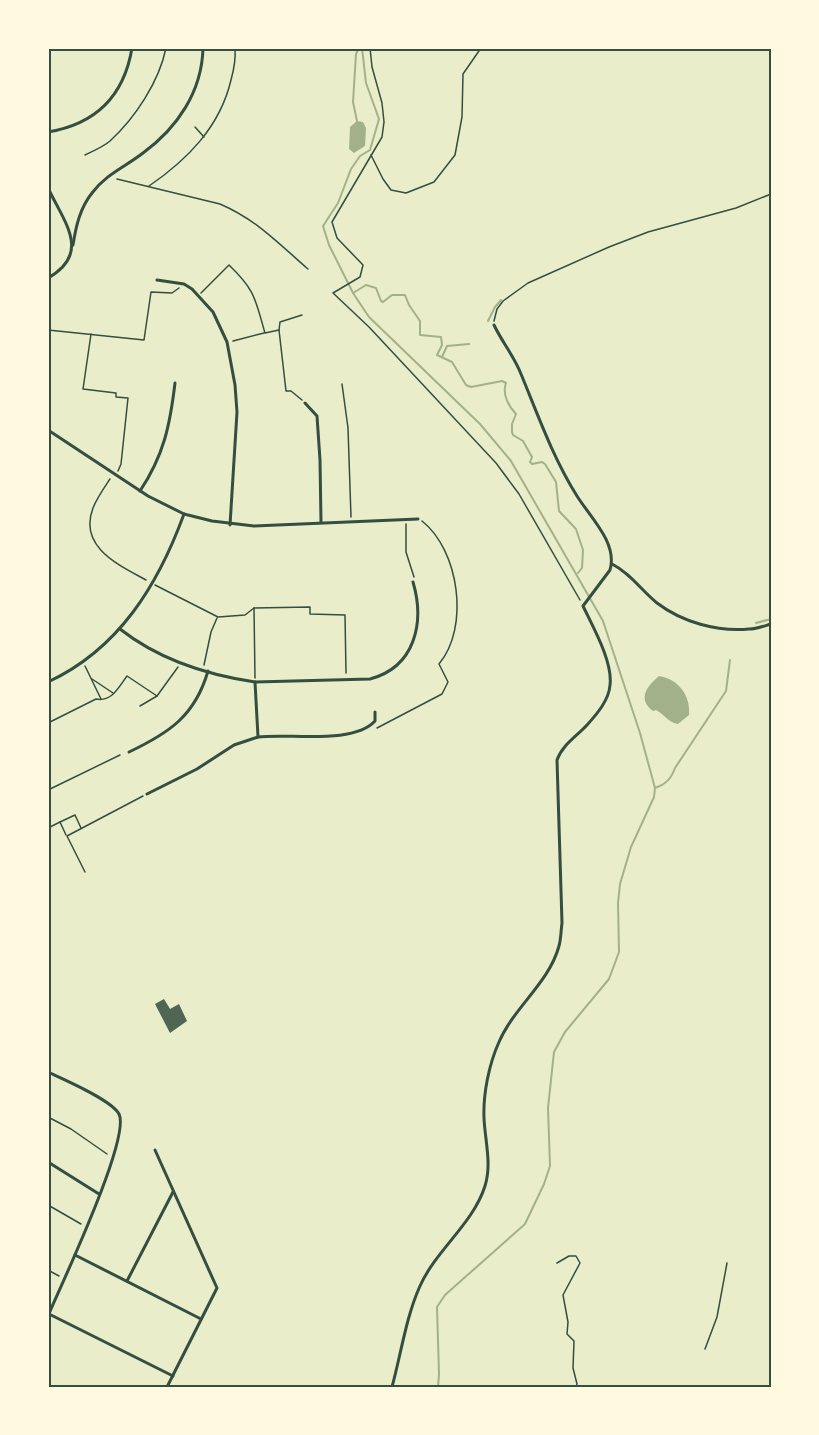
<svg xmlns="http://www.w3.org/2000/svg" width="819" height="1435" font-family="Montserrat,sans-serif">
<rect width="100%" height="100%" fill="#e9edc9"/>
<g fill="#a3b18a">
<path d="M 357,121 L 363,122 L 366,128 L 365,146 L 354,153 L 349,149 L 350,127 Z"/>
<path d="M 659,676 C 678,679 691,695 689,715 L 678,724 C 669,723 664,714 656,710 L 653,711 C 637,699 647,686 659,676 Z"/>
</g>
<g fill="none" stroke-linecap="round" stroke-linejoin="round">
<g stroke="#a3b18a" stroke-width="2">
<path d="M 362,48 L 366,83 L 379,119 L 370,150 L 360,156 L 351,169 L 338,203 L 323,226 L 329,245 L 353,293 L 369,317 L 480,424 L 511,461 L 603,621 L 640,733 L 655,788 L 654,797 L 631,847 L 620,884 L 618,903 L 619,952 L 609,979 L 565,1032 L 554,1052 L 548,1108 L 550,1166 L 544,1184 L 525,1224 L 445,1295 L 437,1307 L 439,1374 L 438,1387"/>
<path d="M 357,121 L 353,102 L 356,54 L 359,48"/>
<path d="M 353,293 L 366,285 L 376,288 L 381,301 L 383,302 L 392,295 L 405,295 L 409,305 L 420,321 L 420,335 L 441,337 L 442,345 L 437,355 L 452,362 L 466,385 L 471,387 L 502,381 L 506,383 C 502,393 508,406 516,414 L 512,424 L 512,432 L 513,435 L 523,441 L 532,457 L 530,462 L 532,464 L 542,462 L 545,464 L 556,482 L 559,511 L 576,529 L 583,550 L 582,568 L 578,573"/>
<path d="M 488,321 L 495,307 L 501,300"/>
<path d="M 442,357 L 447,346 L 469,344"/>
<path d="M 756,623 L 771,619"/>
<path d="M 655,788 C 666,784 671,779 675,768 L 726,691 L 730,660"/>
</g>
</g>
<path fill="#4f6655" d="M 164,999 L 170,1009 L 179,1004 L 187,1021 L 170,1033 L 155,1004 Z"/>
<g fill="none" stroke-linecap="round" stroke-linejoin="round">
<g stroke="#344e41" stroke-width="1.5">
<path d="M 370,48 L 372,67 L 382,103 L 384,122 L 382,137 L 332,222 L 337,238 L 363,265 L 360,277 L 333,293 L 369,327 L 496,463 L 519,494 L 580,600"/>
<path d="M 195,127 L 204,137"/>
<path d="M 85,155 C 93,151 103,147 110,141 C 135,118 159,82 166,48"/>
<path d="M 371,155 L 383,179 L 391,190 L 406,193 L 434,182 L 455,155 L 462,117 L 463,74 L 481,48"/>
<path d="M 117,179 L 220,204 C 257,220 278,243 308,269"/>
<path d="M 149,186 C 187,160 220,127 231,80 C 234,69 236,60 235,48"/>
<path d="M 201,293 L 229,265 C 256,291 255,299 265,333 L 279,330"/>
<path d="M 494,321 L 497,309 L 503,301 L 528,283 L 609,247 L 648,232 L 736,208 L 771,194"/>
<path d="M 48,330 L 144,340 L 151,292 L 172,293 L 179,288"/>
<path d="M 91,334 L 83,389 L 116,393 L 116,397 L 128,398 L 121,464 L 118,471"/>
<path d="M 233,341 L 264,333"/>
<path d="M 342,384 L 348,428 L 351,517"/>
<path d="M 302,400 L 291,391 L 286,391 L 279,330 L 280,322 L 302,315"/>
<path d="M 110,479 C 104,488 97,498 93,508 C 78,547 119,565 146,580"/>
<path d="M 406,524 L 406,552 L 414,577"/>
<path d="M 155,585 L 218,617 L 245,615 L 254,608 L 310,607 L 310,614 L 345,615 L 346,673"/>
<path d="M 254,608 L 255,678"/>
<path d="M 48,646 L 48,648"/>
<path d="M 204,665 L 211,632 L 217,618"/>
<path d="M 85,666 L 101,699"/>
<path d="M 92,679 L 113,693"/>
<path d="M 140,706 L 157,696 L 178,667"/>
<path d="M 48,723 L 96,699 C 112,702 118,688 127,676 L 157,696"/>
<path d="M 377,728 L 442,694 L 448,682 L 439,664 C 470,627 459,550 422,521"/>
<path d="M 48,790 L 120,755"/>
<path d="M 60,822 L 75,815 L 81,828"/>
<path d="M 48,828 L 60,822 L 66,835"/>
<path d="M 85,872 L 67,836 L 143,796"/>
<path d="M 48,1117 L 71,1129 L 107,1154"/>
<path d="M 48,1205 L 81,1224"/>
<path d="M 557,1263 L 569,1256 L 576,1256 L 580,1263 L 563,1295 L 568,1322 L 567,1334 L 574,1341 L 573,1368 L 577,1384 L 576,1387"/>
<path d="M 48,1270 L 59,1276"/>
<path d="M 705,1349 L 717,1317 L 727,1263"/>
</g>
<g stroke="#344e41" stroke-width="3">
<path d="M 48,132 C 96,124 124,96 132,48"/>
<path d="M 48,188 C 64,222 92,253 48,278"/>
<path d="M 73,245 C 76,226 80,208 92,193 C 106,174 125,167 143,153 C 177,128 202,92 203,48"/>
<path d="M 157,280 L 184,284 L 192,289 L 213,312 L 227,342 L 235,385 L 237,412 L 230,525"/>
<path d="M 305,403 L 317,416 L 320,460 L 321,522"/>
<path d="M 48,430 L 148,496 L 184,514 L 212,521 L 254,526 L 418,519"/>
<path d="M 140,491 C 164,455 170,425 175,383"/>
<path d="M 612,564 C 630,573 642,591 657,603 C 682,622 717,632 749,629 C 756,629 764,626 771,624"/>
<path d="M 120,629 C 158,659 208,675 255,682 L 370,679 C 415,667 425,623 413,582"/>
<path d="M 48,682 C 119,649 158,585 184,514"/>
<path d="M 258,737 C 289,733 353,745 375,721 L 375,712"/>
<path d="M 129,752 C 169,733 195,716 208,671"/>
<path d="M 147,794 L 197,769 L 234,745 L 258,737 L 255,682"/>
<path d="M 48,1072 C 63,1079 112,1100 119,1114 C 131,1138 61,1285 48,1316"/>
<path d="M 155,1150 L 217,1288 L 167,1387"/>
<path d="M 48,1162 L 99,1194"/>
<path d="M 75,1255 L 201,1319"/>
<path d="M 127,1281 L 173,1192"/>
<path d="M 49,1314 L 173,1376"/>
<path d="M 392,1387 C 401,1354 406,1317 420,1286 C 436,1250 473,1224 485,1186 C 492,1164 485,1141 484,1118 C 483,1094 489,1064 499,1042 C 514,1007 549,983 559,946 C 561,939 561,930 562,923 L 557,760 C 562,745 577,736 587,725 C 597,714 609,700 610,685 C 613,662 593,627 583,606 L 610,570 C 618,543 590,517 577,496 C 553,458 538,415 521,374 C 514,356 502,342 494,325"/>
</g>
</g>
<rect width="819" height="1435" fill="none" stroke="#fefae0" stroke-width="99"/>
<rect x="50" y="50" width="720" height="1336" fill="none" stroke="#344e41" stroke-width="2"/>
</svg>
